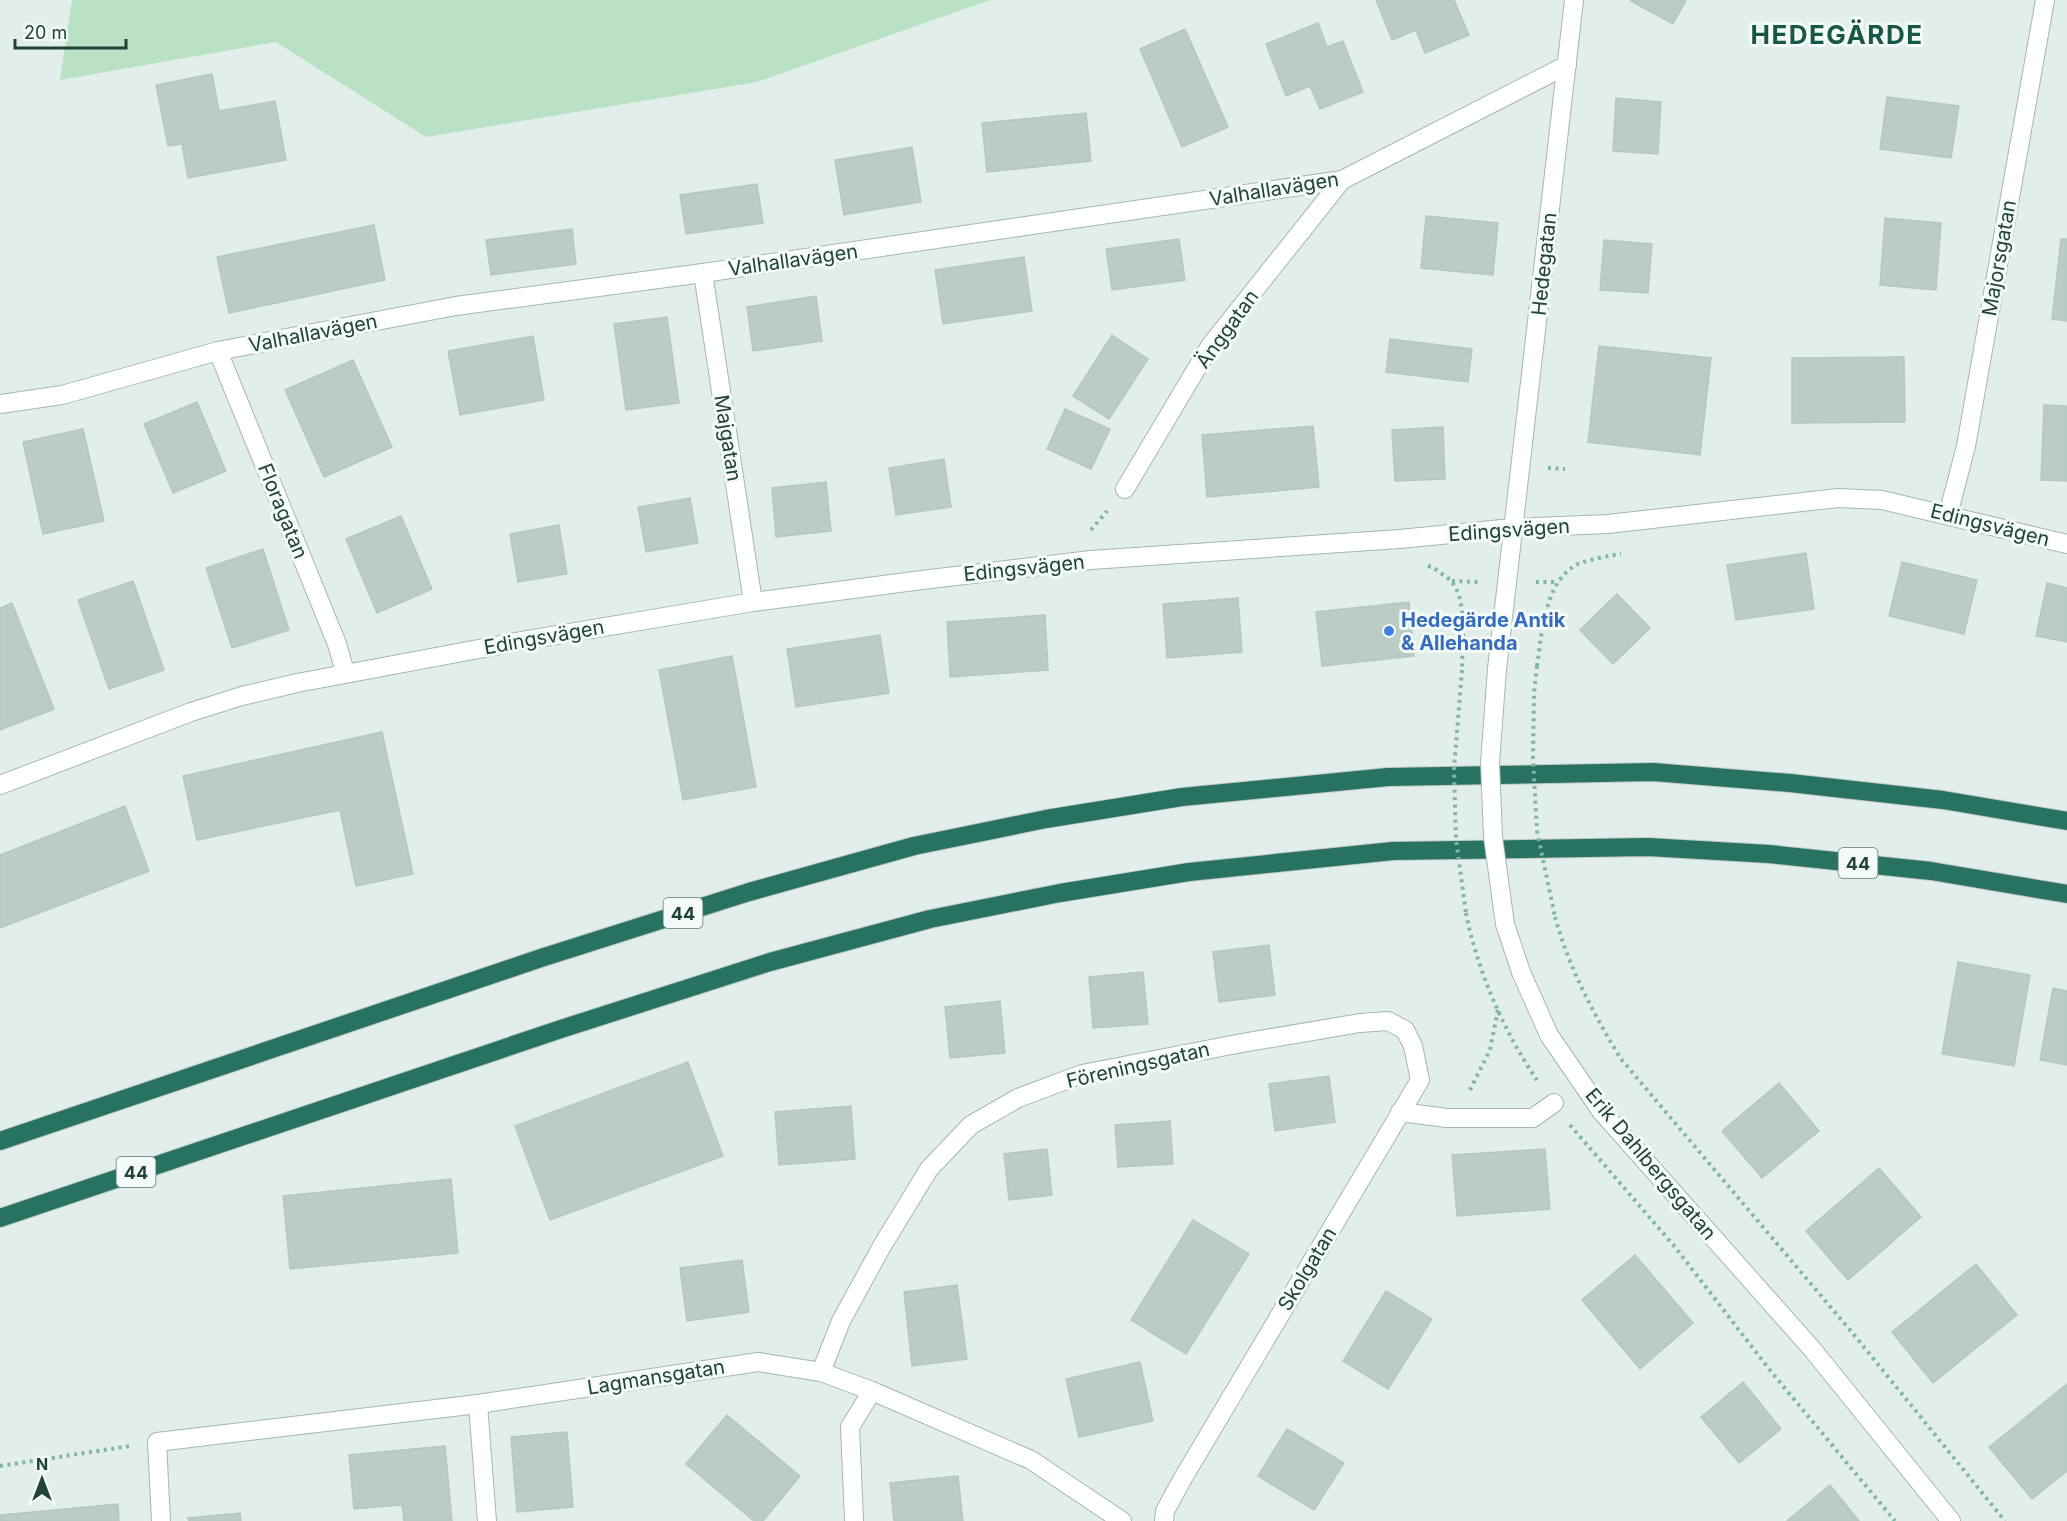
<svg xmlns="http://www.w3.org/2000/svg" width="2067" height="1521" font-family="Inter,sans-serif">
<rect width="100%" height="100%" fill="#e2eee9"/>
<path fill="#b8e2c3" d="M 72,0 L 990,0 L 757,82 L 426,137 L 276,42 L 60,80 Z"/>
<g fill="#baccc4" stroke="#b4c9c0" stroke-width="1.5">
<path d="M 1376,0 L 1454,0 L 1469,35 L 1425,53 L 1416,30 L 1392,40 Z"/>
<path d="M 1631,0 L 1686,0 L 1673,24 L 1631,1 Z"/>
<path d="M 1318,23 L 1327,47 L 1343,41 L 1363,92 L 1320,109 L 1310,86 L 1286,96 L 1266,44 Z"/>
<path d="M 1185,29 L 1228,127 L 1182,147 L 1140,49 Z"/>
<path d="M 212,74 L 219,111 L 275,101 L 286,160 L 188,178 L 182,144 L 168,146 L 156,85 Z"/>
<path d="M 1887,97 L 1959,106 L 1951,158 L 1880,149 Z"/>
<path d="M 1616,98 L 1661,102 L 1658,154 L 1613,151 Z"/>
<path d="M 1086,113 L 1091,161 L 987,172 L 982,123 Z"/>
<path d="M 912,147 L 921,202 L 844,215 L 835,160 Z"/>
<path d="M 757,184 L 763,223 L 686,234 L 680,195 Z"/>
<path d="M 1426,216 L 1498,223 L 1493,275 L 1421,268 Z"/>
<path d="M 1885,218 L 1941,223 L 1936,290 L 1880,285 Z"/>
<path d="M 374,225 L 385,280 L 229,313 L 217,257 Z"/>
<path d="M 572,229 L 576,264 L 491,275 L 486,240 Z"/>
<path d="M 1179,239 L 1185,280 L 1112,290 L 1106,249 Z"/>
<path d="M 2061,239 L 2067,239 L 2067,321 L 2052,319 Z"/>
<path d="M 1604,240 L 1652,244 L 1648,293 L 1600,290 Z"/>
<path d="M 1024,257 L 1032,311 L 943,324 L 935,270 Z"/>
<path d="M 816,296 L 822,341 L 753,351 L 747,307 Z"/>
<path d="M 667,317 L 679,403 L 626,410 L 614,324 Z"/>
<path d="M 1112,335 L 1148,359 L 1109,419 L 1073,396 Z"/>
<path d="M 533,336 L 544,400 L 460,415 L 448,351 Z"/>
<path d="M 1390,339 L 1472,349 L 1468,382 L 1386,372 Z"/>
<path d="M 1599,346 L 1711,358 L 1700,455 L 1588,442 Z"/>
<path d="M 1904,357 L 1905,422 L 1792,423 L 1792,358 Z"/>
<path d="M 353,360 L 392,447 L 324,477 L 285,390 Z"/>
<path d="M 197,402 L 226,471 L 173,493 L 144,424 Z"/>
<path d="M 2044,405 L 2067,406 L 2067,481 L 2041,480 Z"/>
<path d="M 1065,409 L 1110,429 L 1091,469 L 1047,449 Z"/>
<path d="M 1313,426 L 1319,487 L 1207,497 L 1202,435 Z"/>
<path d="M 1443,427 L 1445,479 L 1395,481 L 1392,430 Z"/>
<path d="M 83,429 L 104,521 L 43,534 L 23,442 Z"/>
<path d="M 944,459 L 951,507 L 896,515 L 889,468 Z"/>
<path d="M 826,482 L 831,531 L 776,537 L 772,488 Z"/>
<path d="M 690,498 L 698,543 L 646,552 L 638,507 Z"/>
<path d="M 401,516 L 432,589 L 377,613 L 346,539 Z"/>
<path d="M 559,525 L 567,574 L 518,582 L 510,534 Z"/>
<path d="M 263,549 L 289,630 L 232,648 L 206,568 Z"/>
<path d="M 1806,553 L 1814,609 L 1736,620 L 1727,565 Z"/>
<path d="M 1902,562 L 1977,580 L 1964,634 L 1889,616 Z"/>
<path d="M 133,581 L 164,670 L 109,689 L 78,600 Z"/>
<path d="M 2047,583 L 2067,588 L 2067,642 L 2036,636 Z"/>
<path d="M 1617,594 L 1650,628 L 1613,664 L 1580,630 Z"/>
<path d="M 1238,598 L 1242,652 L 1167,658 L 1163,604 Z"/>
<path d="M 1409,602 L 1414,656 L 1322,666 L 1316,612 Z"/>
<path d="M 12,603 L 54,709 L 0,730 L 0,608 Z"/>
<path d="M 1045,615 L 1048,670 L 950,677 L 947,622 Z"/>
<path d="M 880,635 L 889,693 L 796,707 L 787,649 Z"/>
<path d="M 732,656 L 756,787 L 683,800 L 659,670 Z"/>
<path d="M 382,732 L 413,874 L 356,886 L 340,810 L 197,840 L 183,776 Z"/>
<path d="M 125,806 L 149,871 L 0,928 L 0,855 Z"/>
<path d="M 1269,945 L 1275,995 L 1219,1002 L 1213,952 Z"/>
<path d="M 1958,962 L 2030,975 L 2014,1066 L 1942,1054 Z"/>
<path d="M 1143,972 L 1148,1024 L 1093,1028 L 1089,977 Z"/>
<path d="M 2053,988 L 2067,991 L 2067,1065 L 2040,1060 Z"/>
<path d="M 1000,1001 L 1005,1053 L 950,1058 L 945,1007 Z"/>
<path d="M 688,1062 L 723,1156 L 550,1220 L 515,1126 Z"/>
<path d="M 1329,1076 L 1335,1122 L 1275,1131 L 1269,1084 Z"/>
<path d="M 1779,1083 L 1819,1131 L 1762,1178 L 1722,1131 Z"/>
<path d="M 851,1106 L 855,1159 L 779,1165 L 775,1112 Z"/>
<path d="M 1170,1121 L 1173,1164 L 1118,1167 L 1115,1125 Z"/>
<path d="M 1047,1149 L 1052,1195 L 1009,1200 L 1004,1154 Z"/>
<path d="M 1545,1149 L 1550,1209 L 1457,1216 L 1452,1155 Z"/>
<path d="M 1879,1168 L 1921,1217 L 1848,1280 L 1806,1231 Z"/>
<path d="M 451,1179 L 458,1253 L 290,1269 L 283,1196 Z"/>
<path d="M 1193,1220 L 1249,1254 L 1186,1354 L 1131,1320 Z"/>
<path d="M 1635,1255 L 1693,1323 L 1640,1369 L 1582,1300 Z"/>
<path d="M 742,1260 L 749,1312 L 687,1321 L 680,1268 Z"/>
<path d="M 1976,1264 L 2017,1315 L 1933,1383 L 1892,1332 Z"/>
<path d="M 957,1285 L 967,1359 L 912,1366 L 904,1292 Z"/>
<path d="M 1386,1291 L 1432,1319 L 1388,1389 L 1343,1361 Z"/>
<path d="M 1140,1362 L 1153,1421 L 1079,1437 L 1066,1379 Z"/>
<path d="M 1743,1382 L 1781,1429 L 1739,1463 L 1701,1417 Z"/>
<path d="M 2067,1384 L 2067,1471 L 2032,1499 L 1989,1447 Z"/>
<path d="M 727,1415 L 800,1476 L 763,1521 L 754,1521 L 686,1464 Z"/>
<path d="M 1287,1429 L 1344,1463 L 1314,1510 L 1258,1476 Z"/>
<path d="M 567,1432 L 573,1507 L 517,1512 L 511,1437 Z"/>
<path d="M 445,1446 L 452,1521 L 404,1521 L 402,1505 L 354,1509 L 349,1455 Z"/>
<path d="M 958,1476 L 963,1521 L 894,1521 L 890,1483 Z"/>
<path d="M 1830,1485 L 1859,1521 L 1787,1521 Z"/>
<path d="M 118,1504 L 119,1521 L 0,1521 L 0,1515 Z"/>
<path d="M 240,1513 L 241,1521 L 189,1521 L 188,1518 Z"/>
</g>
<g fill="none" stroke-linecap="round" stroke-linejoin="round">
<g stroke="#a4b7b0" stroke-width="20">
<g id="minor">
<path d="M 703,273 L 753,602"/>
<path d="M 218,351 L 337,644 L 345,672"/>
<path d="M 0,404 L 62,395 L 218,351 L 456,306 L 703,273 L 1342,180 L 1567,65"/>
<path d="M 1125,489 L 1210,346 L 1342,180"/>
<path d="M 1948,515 L 1966,446 L 2045,0"/>
<path d="M 1497,669 L 1574,0"/>
<path d="M 0,785 L 191,712 L 242,696 L 297,683 L 521,641 L 753,602 L 922,580 L 1091,560 L 1400,539 L 1512,528 L 1608,524 L 1838,498 L 1882,500 L 2067,544"/>
<path d="M 1505,924 L 1521,972 L 1549,1035 L 1601,1111 L 1812,1349 L 1951,1521"/>
<path d="M 1400,1112 L 1447,1118 L 1533,1118 L 1554,1103"/>
<path d="M 821,1372 L 841,1321 L 882,1246 L 929,1169 L 971,1125 L 1018,1098 L 1082,1074 L 1242,1043 L 1360,1023 L 1388,1021 L 1405,1030 L 1413,1046 L 1420,1080 L 1183,1478 L 1165,1511 L 1164,1521"/>
<path d="M 478,1404 L 487,1521"/>
<path d="M 161,1521 L 157,1442 L 478,1404 L 758,1362 L 821,1372 L 872,1391 L 1031,1460 L 1122,1521"/>
<path d="M 854,1521 L 850,1427 L 872,1391"/>
</g>
</g>
<g stroke="#c1cac7" stroke-width="20">
<g id="highway">
<path d="M 0,1141 L 541,958 L 749,892 L 914,846 L 1046,819 L 1182,797 L 1388,777 L 1653,772 L 1790,783 L 1943,800 L 2067,821"/>
<path d="M 0,1218 L 561,1029 L 770,962 L 930,919 L 1060,893 L 1189,872 L 1393,851 L 1648,847 L 1769,854 L 1931,871 L 2067,894"/>
</g>
</g>
<g stroke="#7fb6a4" stroke-width="4" stroke-dasharray="3 4.5" stroke-linecap="butt">
<path d="M 1548,468 L 1565,469"/>
<path d="M 1091,530 L 1107,511"/>
<path d="M 1428,566 L 1432,567 C 1438,571 1446,576 1451,581 C 1468,599 1462,646 1462,670"/>
<path d="M 1452,581 L 1480,582"/>
<path d="M 1536,582 L 1558,582"/>
<path d="M 1537,666 C 1542,634 1544,583 1576,565 C 1582,561 1612,555 1621,554"/>
<path d="M 1466,913 C 1477,970 1504,1032 1537,1080"/>
<path d="M 1555,917 C 1569,968 1593,1013 1621,1059 L 1855,1336 L 2005,1521"/>
<path d="M 1470,1090 L 1490,1050 L 1498,1010"/>
<path d="M 1570,1125 L 1675,1247 L 1769,1369 L 1895,1521"/>
<path d="M 0,1466 L 130,1446"/>
</g>
<use href="#minor" stroke="#fff" stroke-width="18"/>
<use href="#highway" stroke="#287261" stroke-width="18"/>
<g stroke="#a4b7b0" stroke-width="20" stroke-linecap="butt">
<path id="minor-bridge" d="M 1497,669 L 1490,763 L 1493,837 L 1505,924"/>
</g>
<g stroke="#7fb6a4" stroke-width="4" stroke-dasharray="3 4.5" stroke-linecap="butt">
<path d="M 1537,666 L 1534,693 L 1533,758 L 1537,831 L 1555,917"/>
<path d="M 1462,670 L 1454,769 L 1456,840 L 1466,913"/>
</g>
<use href="#minor-bridge" stroke="#fff" stroke-width="18"/>
</g>
<circle fill="#3f7fe0" stroke="#f3faf7" stroke-width="2" cx="1389" cy="631" r="6"/>
<g text-anchor="middle" dominant-baseline="central" stroke-width="6" stroke-linejoin="round" paint-order="stroke">
<g fill="#f3faf7" stroke="#5f7971" stroke-width="1.5">
<rect x="1838.5" y="848" width="39" height="30" rx="4.5"/>
<rect x="663.5" y="898" width="39" height="30" rx="4.5"/>
<rect x="116.5" y="1157" width="39" height="30" rx="4.5"/>
</g>
<g font-size="18" font-weight="bold" fill="#204238">
<text x="1858" y="863">44</text>
<text x="683" y="913">44</text>
<text x="136" y="1172">44</text>
</g>
<g font-size="20" fill="#204238" stroke="#f3faf7">
<text transform="translate(1274 189) rotate(-9)">Valhallavägen</text>
<text transform="translate(1999 258) rotate(-80)">Majorsgatan</text>
<text transform="translate(793 260) rotate(-8)">Valhallavägen</text>
<text transform="translate(1544 264) rotate(-84)">Hedegatan</text>
<text transform="translate(1227 329) rotate(-54)">Änggatan</text>
<text transform="translate(313 333) rotate(-11)">Valhallavägen</text>
<text transform="translate(728 438) rotate(81)">Majgatan</text>
<text transform="translate(283 511) rotate(68)">Floragatan</text>
<text transform="translate(1990 525) rotate(14)">Edingsvägen</text>
<text transform="translate(1509 530) rotate(-4)">Edingsvägen</text>
<text transform="translate(1024 568) rotate(-6)">Edingsvägen</text>
<text transform="translate(544 637) rotate(-10)">Edingsvägen</text>
<text transform="translate(1138 1065) rotate(-13)">Föreningsgatan</text>
<text transform="translate(1651 1164) rotate(50)">Erik Dahlbergsgatan</text>
<text transform="translate(1307 1269) rotate(-59)">Skolgatan</text>
<text transform="translate(656 1377) rotate(-9)">Lagmansgatan</text>
</g>
<g font-size="20" font-weight="bold" fill="#366cbe" stroke="#f3faf7" text-anchor="start">
<text x="1401" y="620">Hedegärde Antik<tspan x="1401" dy="23">&amp; Allehanda</tspan></text>
</g>
<g font-size="26" font-weight="bold" letter-spacing="1.5" fill="#195747" stroke="#f3faf7">
<text x="1837" y="34">HEDEGÄRDE</text>
</g>
</g>
<g transform="translate(42 1479)" stroke="#f3faf7" stroke-width="4.5" paint-order="stroke">
<path d="M0-4.5L10 22L0 15L-10 22Z" fill="#204238"/>
<text y="-9" font-size="16" font-weight="bold" text-anchor="middle" fill="#204238">N</text>
</g>
<path d="M15 39v9h111v-9" fill="none" stroke="#204238" stroke-width="3"/>
<text x="24" y="39" font-size="18" fill="#204238" stroke="#f3faf7" stroke-width="4.5" paint-order="stroke">20 m</text>
</svg>
